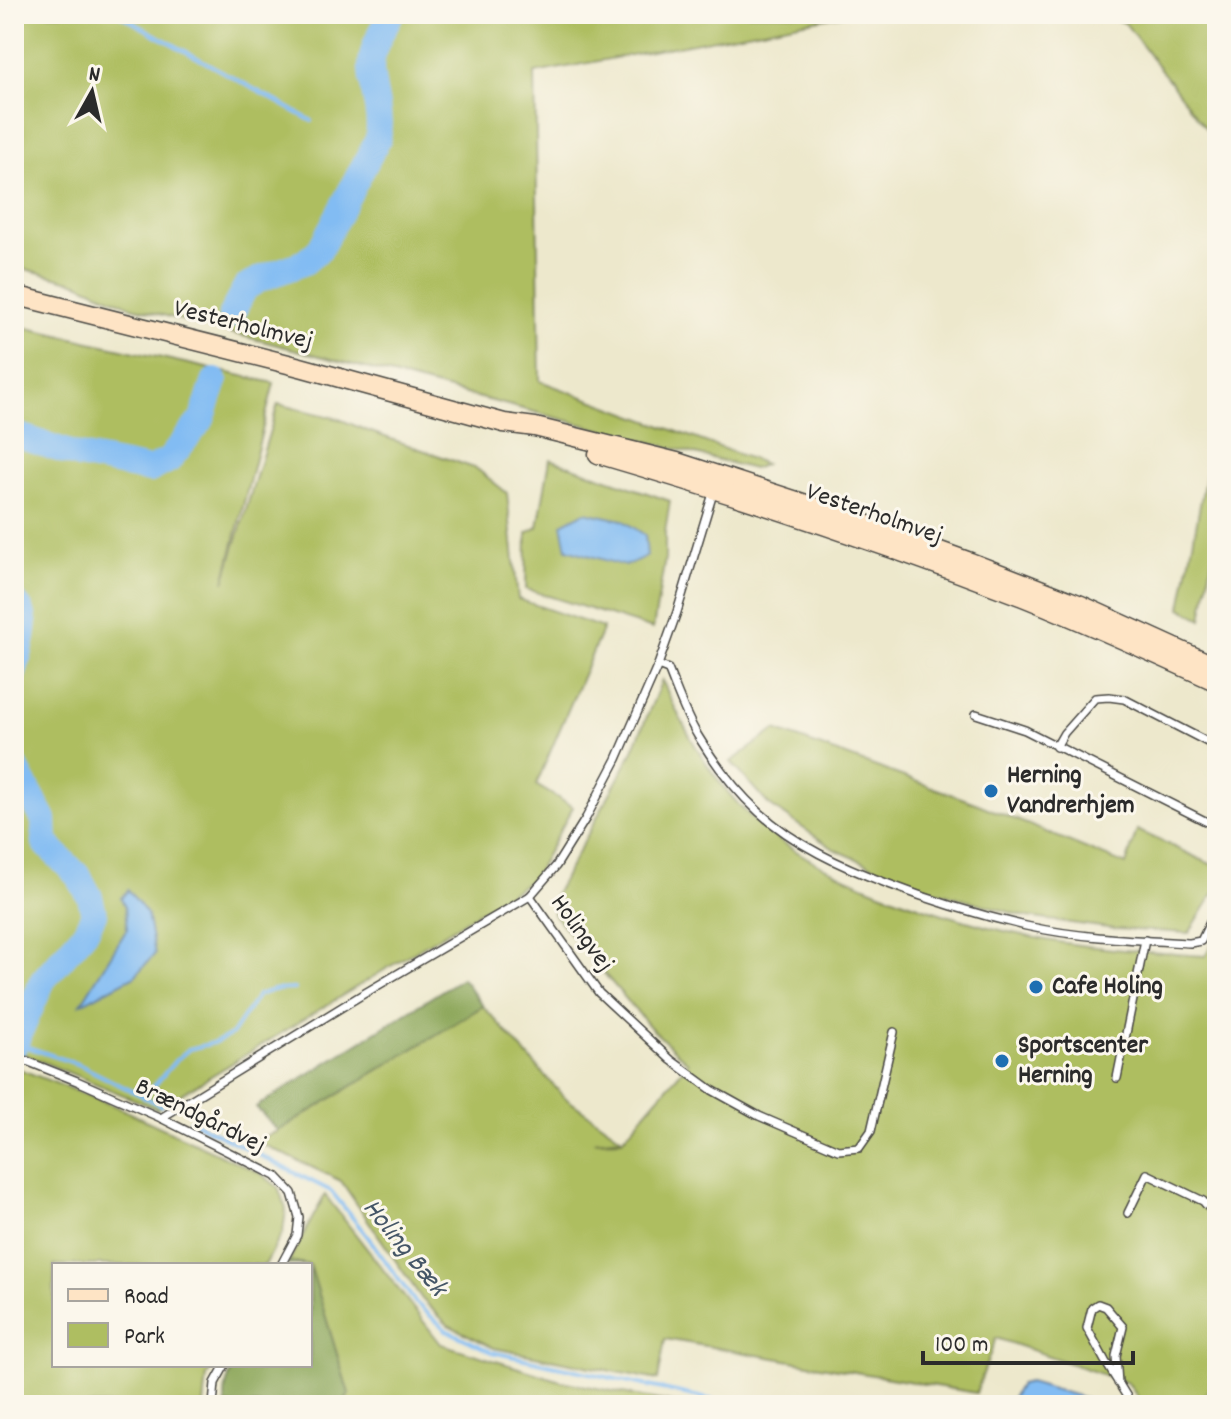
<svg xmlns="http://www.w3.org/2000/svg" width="1231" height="1419" font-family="Dekko,sans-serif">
<rect width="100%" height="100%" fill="#fbf7ec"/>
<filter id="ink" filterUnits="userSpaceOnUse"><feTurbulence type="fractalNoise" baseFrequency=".0125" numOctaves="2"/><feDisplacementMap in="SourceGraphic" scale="16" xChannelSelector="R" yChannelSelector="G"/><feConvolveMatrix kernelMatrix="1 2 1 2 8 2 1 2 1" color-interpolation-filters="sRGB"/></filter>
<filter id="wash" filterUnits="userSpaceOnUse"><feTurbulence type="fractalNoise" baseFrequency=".006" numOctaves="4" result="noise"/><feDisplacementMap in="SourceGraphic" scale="32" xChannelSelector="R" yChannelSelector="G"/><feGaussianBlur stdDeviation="1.8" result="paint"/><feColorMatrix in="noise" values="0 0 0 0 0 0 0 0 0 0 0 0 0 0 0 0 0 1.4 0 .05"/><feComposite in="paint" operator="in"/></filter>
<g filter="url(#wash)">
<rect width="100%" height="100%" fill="#ede8cc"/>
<g fill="#aebe61" stroke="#6c7446" stroke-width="2">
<path d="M 14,14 L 847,14 L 535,73 L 540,381 L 765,464 L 753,469 L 220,330 L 132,307 L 78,283 L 14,266 Z"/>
<path d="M 1099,14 L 1217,14 L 1217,143 L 1125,23 Z"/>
<path d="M 14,325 L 274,383 L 224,582 L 278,404 L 339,419 L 368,431 L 477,469 L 507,493 L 518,599 L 603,628 L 536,785 L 573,807 L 533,879 L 157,1109 L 14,1050 Z"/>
<path d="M 1217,413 L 1217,530 L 1202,619 L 1181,608 Z"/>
<path d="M 550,459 L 670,501 L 665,532 L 665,559 L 653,629 L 526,589 L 527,533 L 538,527 Z"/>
<path d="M 662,680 C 685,732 712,781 754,820 C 786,849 824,868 863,885 C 916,907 974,925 1031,937 C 1088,949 1147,952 1205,956 L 1217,934 L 1217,1373 L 1201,1404 L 1143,1405 L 1128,1383 L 996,1338 L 976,1393 L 665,1339 L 658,1380 L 494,1348 L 448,1325 L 422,1299 L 341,1181 L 256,1141 L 278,1131 L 483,1006 L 564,1097 L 622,1138 L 593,1141 L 622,1140 L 688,1063 L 651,1028 L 553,914 L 554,896 L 631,755 Z"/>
<path d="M 775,730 L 978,804 L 1126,865 L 1137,830 L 1217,867 L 1217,888 L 1189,933 L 1115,929 L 1027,917 L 921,887 L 834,849 L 768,804 L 731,762 Z"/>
<path d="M 14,1067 L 117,1107 L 260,1173 L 278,1187 L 286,1209 L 283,1232 L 265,1265 L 54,1265 L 54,1365 L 213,1365 L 207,1376 L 204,1405 L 14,1405 Z"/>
<path d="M 325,1195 L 441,1344 L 561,1381 L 684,1405 L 343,1405 L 349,1394 L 310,1265 L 289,1261 Z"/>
</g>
<g fill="#8aa557" stroke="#5a6841" stroke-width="2">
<path d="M 462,978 L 483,1006 L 278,1131 L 256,1107 Z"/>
<path d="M 289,1261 L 310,1265 L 349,1394 L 343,1405 L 226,1405 C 223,1391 228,1378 234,1365 L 310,1365 L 310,1265 L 287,1265 Z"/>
</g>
<g fill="#82bcf3" stroke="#56748f" stroke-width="2">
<path d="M 585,512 L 622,520 L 645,535 L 647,556 L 625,566 L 567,549 L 562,524 Z"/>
<path d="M 128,890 L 147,914 L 155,954 L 135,976 L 81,1004 L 127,929 L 125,907 L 121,898 Z"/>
<path d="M 1029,1382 L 1095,1401 L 1097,1405 L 1008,1405 L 1020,1384 Z"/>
</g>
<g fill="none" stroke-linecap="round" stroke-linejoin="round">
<g stroke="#82bcf3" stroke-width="4">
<path d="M 118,14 L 312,121"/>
<path d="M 16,1043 L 80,1065 L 162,1106"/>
<path d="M 144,1098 L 175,1061 L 189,1049 L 213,1043 L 231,1035 L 258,995 L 273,990 L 294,989"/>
<path d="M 190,1120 L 331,1191 L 368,1237 L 415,1302 L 446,1330 L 492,1352 L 736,1405"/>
</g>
<g stroke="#82bcf3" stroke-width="26">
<path d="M 231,315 L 245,288 L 260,279 L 305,262 L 320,249 L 378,139 C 382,114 372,92 371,68 C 371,48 382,31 391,14"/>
<path d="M 14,434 L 79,456 L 150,470 L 169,460 L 202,419 L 215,381"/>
<path d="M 14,602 C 34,617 19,652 14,672"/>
<path d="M 14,764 L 44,820 L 45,843 L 79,877 L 90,897 L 94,914 L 85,932 L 43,980 L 14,1046"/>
</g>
</g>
</g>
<g filter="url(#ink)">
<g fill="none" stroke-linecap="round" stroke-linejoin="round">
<g stroke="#484743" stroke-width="10">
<g id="lane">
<path d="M 658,665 L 668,669 C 677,691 685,715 698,736 C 714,762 736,791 759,812 C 795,845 841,866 886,883 C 932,901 979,915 1026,926 C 1080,938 1136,940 1190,943 L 1201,941 L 1217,908"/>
<path d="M 976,714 L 1025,730 L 1217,827"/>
<path d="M 1056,747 L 1064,733 L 1095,698 L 1109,697 L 1124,699 L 1217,747"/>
<path d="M 530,896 L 556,866 L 586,818 L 617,759 L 658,665 L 677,612 L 714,490"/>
<path d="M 14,1056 L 77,1081 L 161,1118 L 276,1176 L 292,1193 L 299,1217 L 297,1235 L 281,1265"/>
<path d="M 1117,1078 L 1145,940"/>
<path d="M 161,1118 L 360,996 L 530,896 L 599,993 L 671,1060 L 712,1090 L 759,1116 L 838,1150 L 859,1148 L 871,1131 L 894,1032"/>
<path d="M 1128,1213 L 1147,1174 L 1203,1201 L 1217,1217"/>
<path d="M 1118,1383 L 1116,1356 L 1123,1327 L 1106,1307 L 1098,1304 L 1092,1308 L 1087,1328 L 1105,1361 L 1132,1405"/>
<path d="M 213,1405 L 215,1383 L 225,1365"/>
</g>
</g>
<g stroke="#484743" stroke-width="21">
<g id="secondary">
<path d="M 14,295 L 300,367 L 504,423 L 535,427 L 677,462 L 837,514 L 970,562 L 1081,605 L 1217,667"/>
<path d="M 598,454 C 741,496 883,543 1023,597 C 1088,623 1153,653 1217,682"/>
</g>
</g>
<use href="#lane" stroke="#fff" stroke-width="7"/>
<use href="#secondary" stroke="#fee4c5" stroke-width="18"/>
</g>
</g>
<g fill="#1f6fb2" stroke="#fbf7ec" stroke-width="3">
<circle cx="991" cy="791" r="8"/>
<circle cx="1036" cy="987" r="8"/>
<circle cx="1002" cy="1061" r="8"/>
</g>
<g text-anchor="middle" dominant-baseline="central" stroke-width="6" stroke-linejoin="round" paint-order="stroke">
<g font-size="26" fill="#2b2b2b" stroke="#fbf7ec">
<text transform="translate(243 326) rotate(14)">Vesterholmvej</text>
<text transform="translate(874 515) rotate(19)">Vesterholmvej</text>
<text transform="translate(581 934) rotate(54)">Holingvej</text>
<text transform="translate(200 1117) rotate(26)">Brændgårdvej</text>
</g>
<g font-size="26" font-weight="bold" fill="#2b2b2b" stroke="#fbf7ec" text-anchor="start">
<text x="1007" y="776">Herning<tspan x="1007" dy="30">Vandrerhjem</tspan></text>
<text x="1052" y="987">Cafe Holing</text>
<text x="1018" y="1046">Sportscenter<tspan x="1018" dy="30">Herning</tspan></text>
</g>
<g font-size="28" font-style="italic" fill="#455667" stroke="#fbf7ec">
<text transform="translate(403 1249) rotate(51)">Holing Bæk</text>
</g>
</g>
<rect width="1231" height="1419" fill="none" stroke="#fbf7ec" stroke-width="48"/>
<rect x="52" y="1263" width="260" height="104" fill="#fbf7ec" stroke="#a8a59f" stroke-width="2"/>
<rect x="68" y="1289" width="40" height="12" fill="#fee4c5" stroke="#a8a59f" stroke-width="2"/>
<text x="124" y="1303" font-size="24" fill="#2b2b2b">Road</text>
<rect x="68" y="1323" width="40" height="24" fill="#aebe61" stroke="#a8a59f" stroke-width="2"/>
<text x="124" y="1343" font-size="24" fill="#2b2b2b">Park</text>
<g transform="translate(92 92) rotate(8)" stroke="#fbf7ec" stroke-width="6" paint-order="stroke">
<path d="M0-6L14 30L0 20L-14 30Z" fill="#2b2b2b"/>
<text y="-12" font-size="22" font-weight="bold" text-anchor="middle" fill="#2b2b2b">N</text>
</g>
<path d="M923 1351v12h210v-12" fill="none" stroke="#2b2b2b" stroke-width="4"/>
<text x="935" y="1351" font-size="24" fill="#2b2b2b" stroke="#fbf7ec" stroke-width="6" paint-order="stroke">100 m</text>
</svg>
